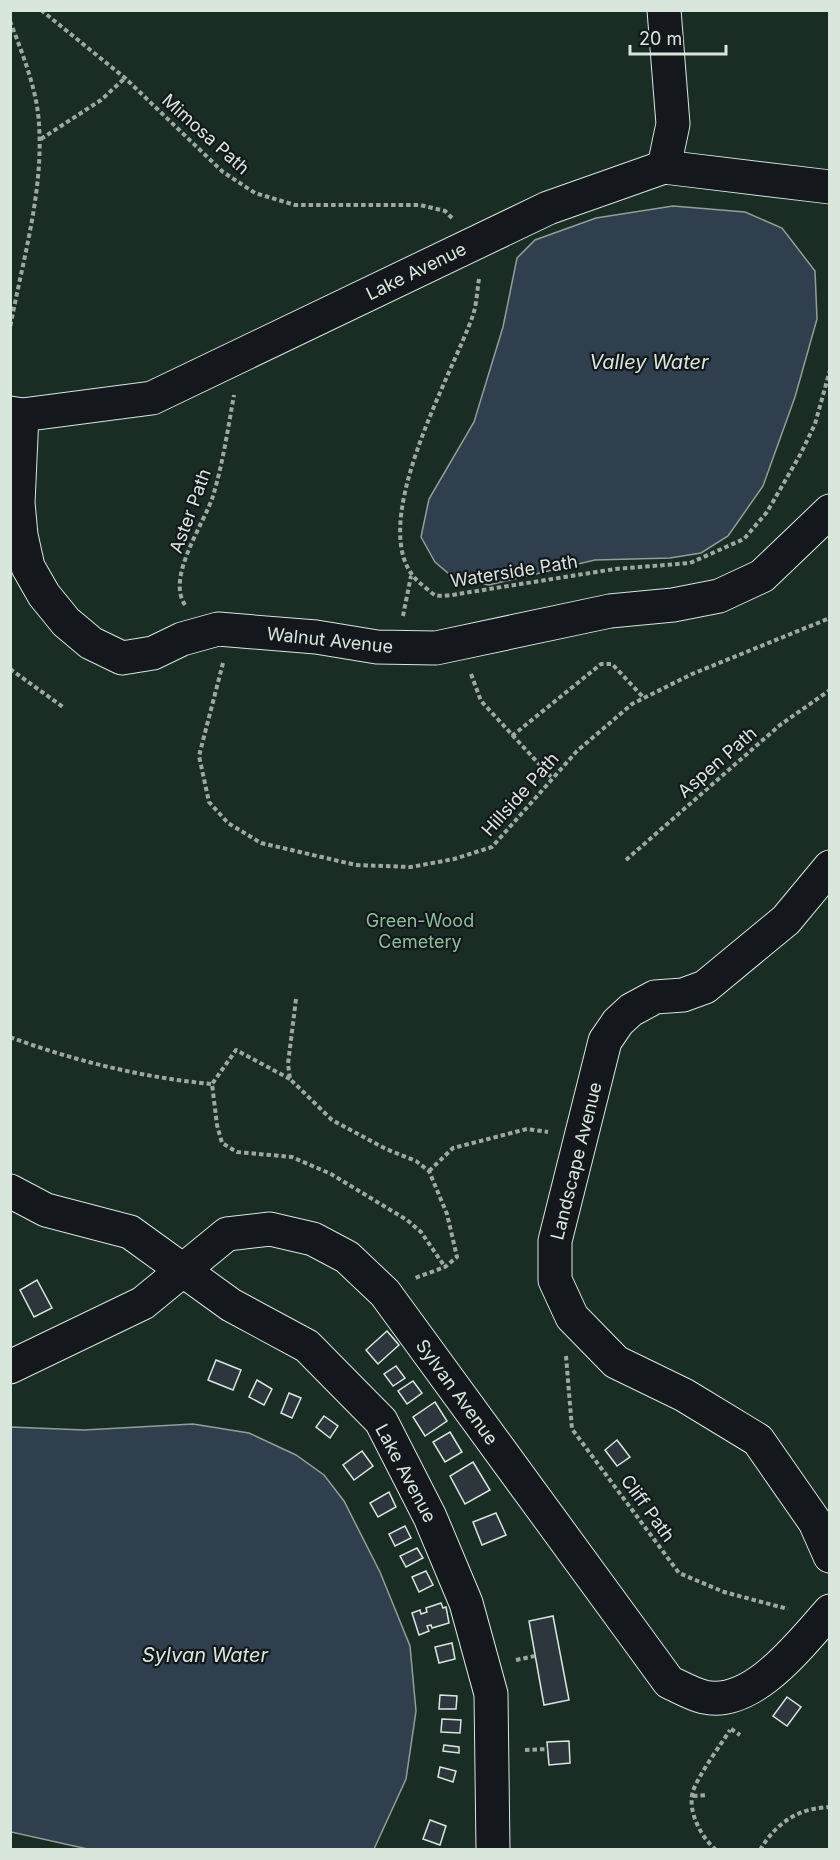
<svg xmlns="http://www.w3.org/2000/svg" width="840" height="1860" font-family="Inter,sans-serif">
<rect width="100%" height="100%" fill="#14181c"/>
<rect fill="#1a2d24" stroke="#939e99" stroke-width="1.5" x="11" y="11" width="818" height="1838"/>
<g fill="#2f3f4d" stroke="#939e99" stroke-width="1.5">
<path d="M 673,206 L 745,212 L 782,228 L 815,271 L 817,319 L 795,397 L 763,486 L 728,536 L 701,553 L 670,558 L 595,560 L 489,585 L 455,579 L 435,562 L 421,537 L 429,499 L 474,422 L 503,327 L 517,258 L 535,240 L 596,218 Z"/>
<path d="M 193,1424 L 249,1433 L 296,1455 L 324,1475 L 344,1501 L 380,1572 L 410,1646 L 416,1711 L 406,1779 L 374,1849 L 92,1850 L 11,1832 L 11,1427 L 84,1430 Z"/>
</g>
<g fill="#2c363c" stroke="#d8e6dc" stroke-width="1.5">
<path d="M 37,1280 L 52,1308 L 34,1317 L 20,1290 Z"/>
<path d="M 387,1331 L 399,1345 L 378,1364 L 366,1350 Z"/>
<path d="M 216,1360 L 241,1370 L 233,1390 L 208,1380 Z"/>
<path d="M 396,1366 L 405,1378 L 393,1386 L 384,1374 Z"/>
<path d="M 257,1380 L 272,1389 L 264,1405 L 249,1397 Z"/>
<path d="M 413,1381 L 422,1393 L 407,1404 L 398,1391 Z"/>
<path d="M 289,1393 L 301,1398 L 292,1418 L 281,1413 Z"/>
<path d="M 435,1402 L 447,1421 L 425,1436 L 413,1417 Z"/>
<path d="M 324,1416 L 338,1426 L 330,1438 L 316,1427 Z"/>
<path d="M 450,1432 L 462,1452 L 445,1462 L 433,1442 Z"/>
<path d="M 617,1440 L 630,1457 L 617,1466 L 605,1450 Z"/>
<path d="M 362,1451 L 373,1466 L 354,1480 L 343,1465 Z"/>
<path d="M 473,1462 L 490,1490 L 465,1504 L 450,1476 Z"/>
<path d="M 389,1492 L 396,1507 L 378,1517 L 370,1503 Z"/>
<path d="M 496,1513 L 506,1535 L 482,1545 L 473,1522 Z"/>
<path d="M 405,1526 L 411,1538 L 395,1546 L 389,1534 Z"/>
<path d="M 417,1548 L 423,1558 L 406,1567 L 400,1556 Z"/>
<path d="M 426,1571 L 433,1585 L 419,1592 L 412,1577 Z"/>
<path d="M 441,1603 L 443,1608 L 446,1607 L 449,1623 L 432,1628 L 431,1625 L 427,1626 L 429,1631 L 419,1635 L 412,1613 L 420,1610 L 421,1614 L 427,1612 L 426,1608 Z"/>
<path d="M 553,1616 L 569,1700 L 544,1705 L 529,1621 Z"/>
<path d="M 452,1643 L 455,1659 L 439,1663 L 435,1647 Z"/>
<path d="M 440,1695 L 457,1696 L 456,1709 L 439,1709 Z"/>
<path d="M 787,1697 L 801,1707 L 787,1726 L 773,1716 Z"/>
<path d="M 442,1719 L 461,1720 L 460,1733 L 441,1732 Z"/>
<path d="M 569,1741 L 570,1763 L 549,1765 L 547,1742 Z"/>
<path d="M 444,1745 L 459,1747 L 459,1753 L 443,1751 Z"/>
<path d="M 440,1767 L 456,1771 L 453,1782 L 438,1777 Z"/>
<path d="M 430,1820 L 446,1826 L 440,1845 L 423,1839 Z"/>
</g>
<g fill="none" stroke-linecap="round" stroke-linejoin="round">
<g stroke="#d8e6dc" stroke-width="35">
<g id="minor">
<path d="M 664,167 L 673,124 L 664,10"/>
<path d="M 10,413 L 22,415 L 152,398 L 548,208 L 664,167 L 830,187"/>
<path d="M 22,415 L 18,503 L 21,535 L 28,567 L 44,595 L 66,622 L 91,643 L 122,658 L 153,653 L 182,639 L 218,629 L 316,637 L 377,647 L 436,648 L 610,611 L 673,605 L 719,596 L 762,576 L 830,511"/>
<path d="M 830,867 L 786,920 L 705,987 L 683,995 L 655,997 L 631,1010 L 618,1022 L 605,1041 L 555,1241 L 555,1280 L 572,1317 L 616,1362 L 684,1395 L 758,1440 L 815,1522 L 830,1556"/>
<path d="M 10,1191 L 46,1210 L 130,1232 L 231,1305 L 307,1346 L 381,1421 L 430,1517 L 466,1603 L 491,1694 L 493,1850"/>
<path d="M 10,1367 L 143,1303 L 227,1234 L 270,1229 L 313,1239 L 347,1257 L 385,1293 L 669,1682 C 680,1687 692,1694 704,1697 C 753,1708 801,1643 830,1611"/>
</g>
</g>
<g stroke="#9da8a2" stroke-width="4" stroke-dasharray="4.5 3" stroke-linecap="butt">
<path d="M 41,10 L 125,78 L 223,172 L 255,193 L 295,205 L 420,205 L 445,211 L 453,219"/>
<path d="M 10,21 C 21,50 34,82 38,113 C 46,184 23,258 10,328"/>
<path d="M 41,139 L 101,100 L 125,78"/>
<path d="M 479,279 C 477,290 477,303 473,315 C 453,374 359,534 421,584 C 425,587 431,593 435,595 C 441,597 452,595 458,594 L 615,569 L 690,563 L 744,539 L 767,512 L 800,455 L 815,424 L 830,370"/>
<path d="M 185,605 C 166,577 204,524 213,496 C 223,463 228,428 234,395"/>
<path d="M 403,616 L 411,576"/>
<path d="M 223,663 L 199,756 L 209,802 L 228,823 L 261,843 L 356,865 L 411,867 L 454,859 L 492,847 L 577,751 L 632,704 L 692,674 L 830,618"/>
<path d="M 10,669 L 63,707"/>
<path d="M 471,674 L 481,701 L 552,778"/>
<path d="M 512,736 L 601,664 L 612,664 L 644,698"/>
<path d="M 626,860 L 780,725 L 830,690"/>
<path d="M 296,999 L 288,1064 L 290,1079 L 332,1120 L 386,1149 L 416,1161 L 429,1171 L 447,1214 L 457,1257 L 445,1267 L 415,1278"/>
<path d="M 10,1037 C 74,1061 145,1078 212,1084"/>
<path d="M 290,1079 L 236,1050 L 212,1084 L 217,1125 L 222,1143 L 237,1152 L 292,1157 L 331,1174 L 407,1220 L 421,1232 L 445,1267"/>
<path d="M 429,1171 L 453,1148 L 527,1129 L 548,1132"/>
<path d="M 566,1356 L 572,1429 L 679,1573 L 724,1592 L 788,1609"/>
<path d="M 516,1660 L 535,1656"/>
<path d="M 731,1729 L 740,1735"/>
<path d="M 525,1750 L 548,1749"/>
<path d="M 693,1796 L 707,1795"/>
<path d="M 716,1850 C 701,1837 687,1811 693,1791 C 699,1774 720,1746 730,1730"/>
<path d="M 760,1850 C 776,1823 798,1808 830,1807"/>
</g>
<use href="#minor" stroke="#14181c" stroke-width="33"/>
</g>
<g text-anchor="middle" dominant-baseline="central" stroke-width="4.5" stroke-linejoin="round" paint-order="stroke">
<g font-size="18" fill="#d8e6dc" stroke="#14181c">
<text transform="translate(206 134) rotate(42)">Mimosa Path</text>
<text transform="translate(416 271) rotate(-26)">Lake Avenue</text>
<text transform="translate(190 511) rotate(-70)">Aster Path</text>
<text transform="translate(514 571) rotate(-9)">Waterside Path</text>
<text transform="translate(330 640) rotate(6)">Walnut Avenue</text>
<text transform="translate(717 762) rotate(-41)">Aspen Path</text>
<text transform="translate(520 794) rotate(-48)">Hillside Path</text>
<text transform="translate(576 1161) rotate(-76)">Landscape Avenue</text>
<text transform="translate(457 1392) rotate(54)">Sylvan Avenue</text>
<text transform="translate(406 1473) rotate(62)">Lake Avenue</text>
<text transform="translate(648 1508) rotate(54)">Cliff Path</text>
</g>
<g font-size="18" fill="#8ac095" stroke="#14181c">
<text x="420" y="920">Green-Wood<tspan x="420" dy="21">Cemetery</tspan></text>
</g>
<g font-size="20" font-style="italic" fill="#d8e6dc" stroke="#14181c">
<text x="649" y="362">Valley Water</text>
<text x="205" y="1655">Sylvan Water</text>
</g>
</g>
<rect width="840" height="1860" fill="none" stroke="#d8e6dc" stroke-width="24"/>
<path d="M630 45v9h96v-9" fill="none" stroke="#d8e6dc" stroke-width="3"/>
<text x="639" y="45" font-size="18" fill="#d8e6dc" stroke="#14181c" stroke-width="4.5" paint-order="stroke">20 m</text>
</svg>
